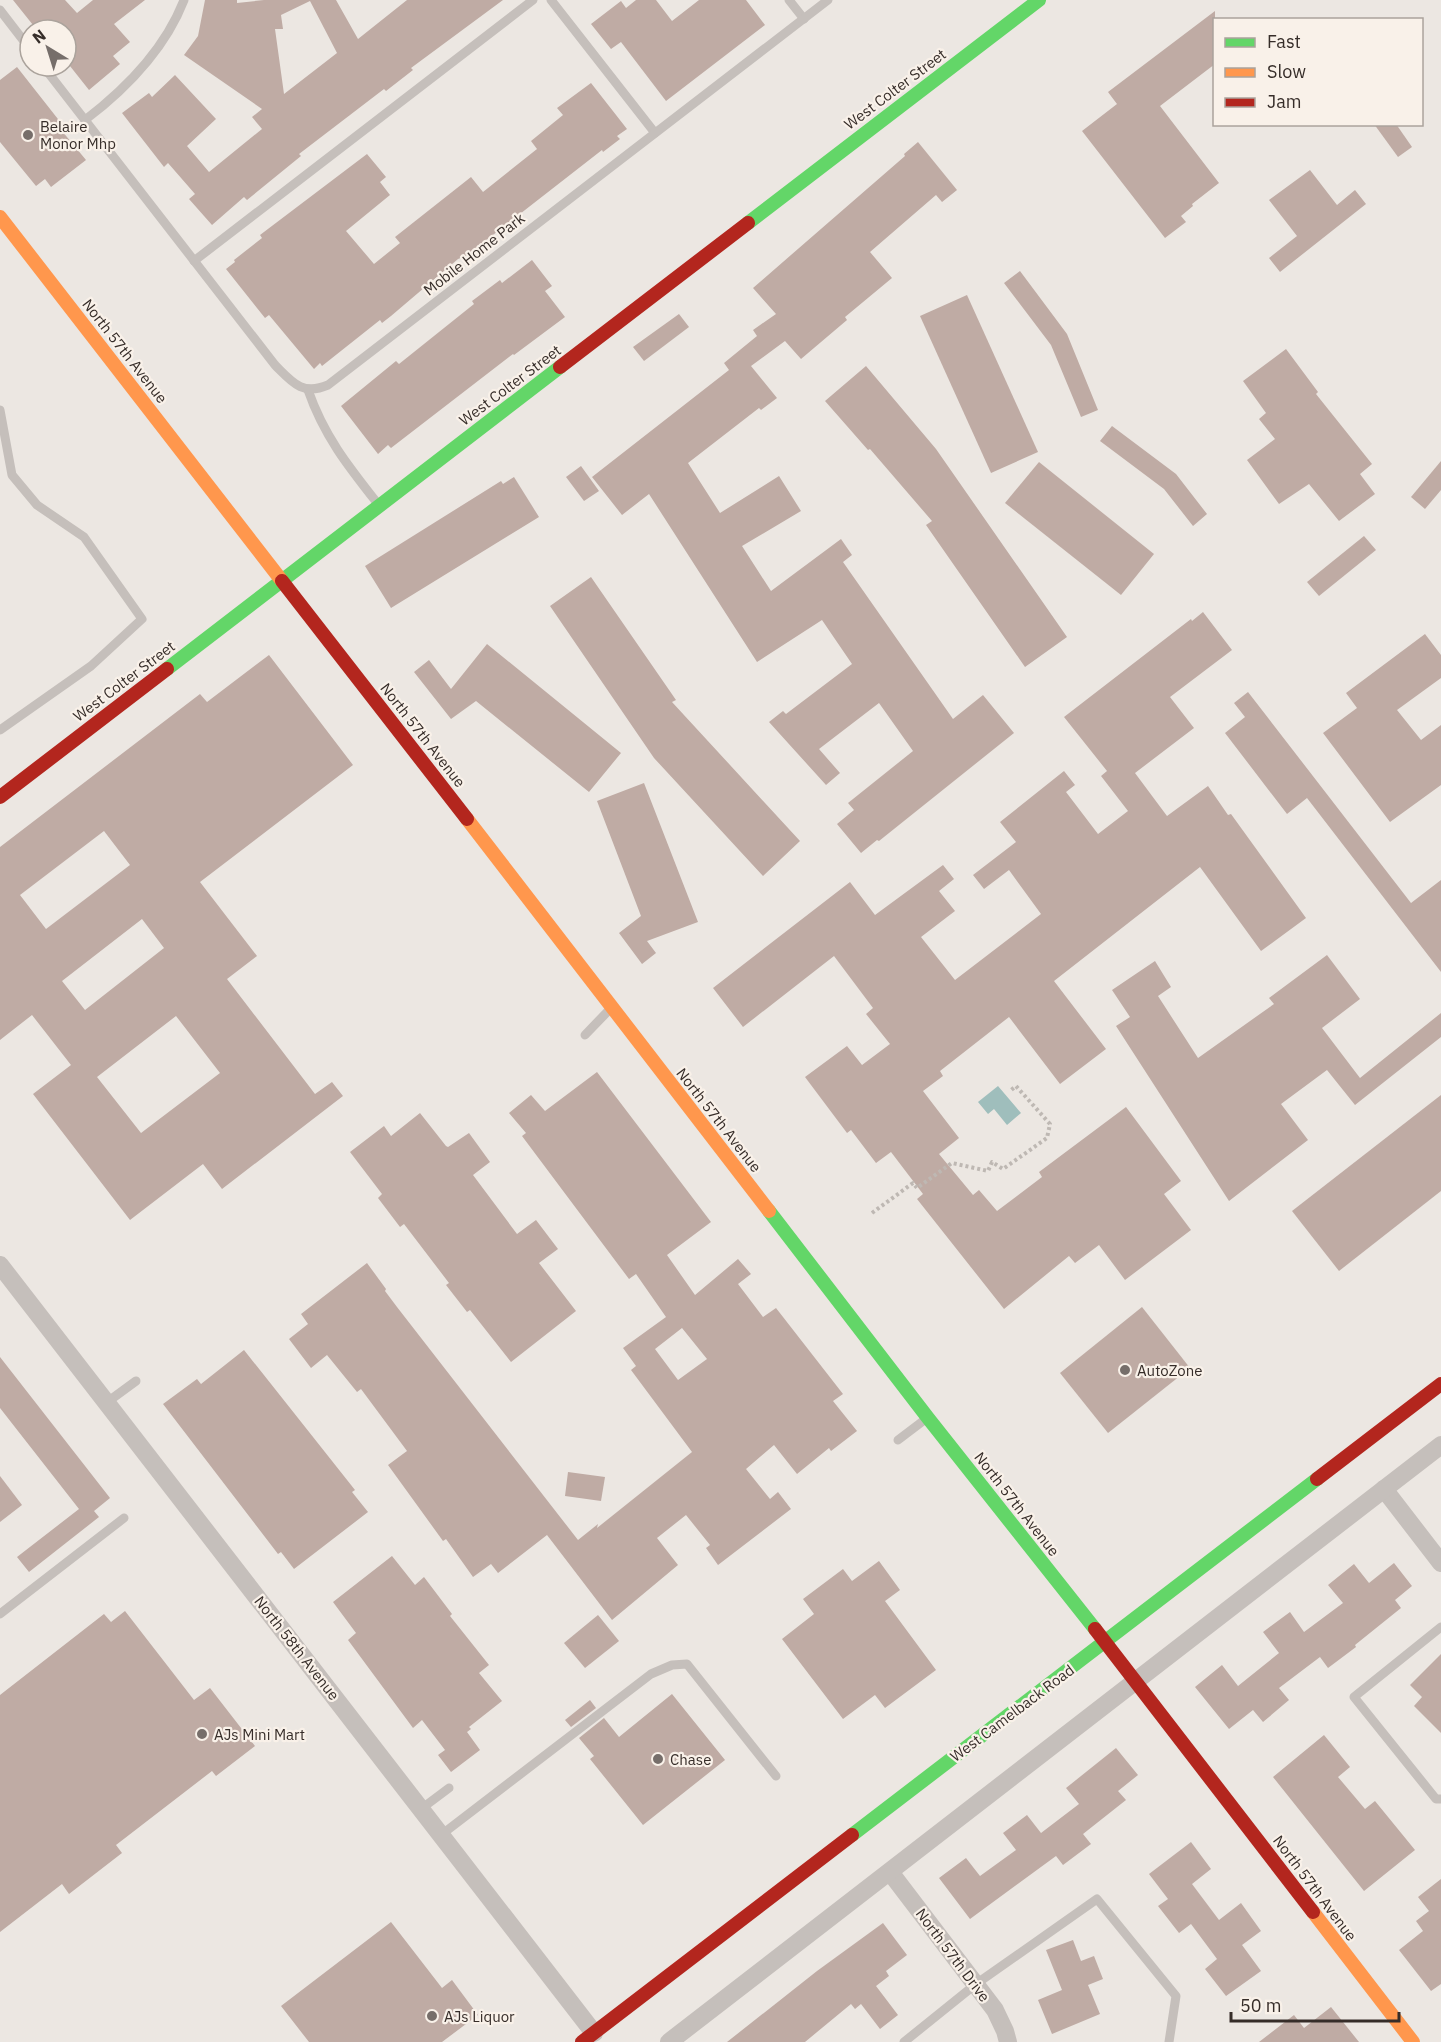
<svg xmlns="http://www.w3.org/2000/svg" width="1441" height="2042" font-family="'IBM Plex Sans',sans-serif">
<rect width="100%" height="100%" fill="#ece7e2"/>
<path fill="#9fbebc" d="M 998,1086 L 1021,1113 L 1007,1125 L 994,1109 L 988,1114 L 978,1102 Z"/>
<g fill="#bfaba4" fill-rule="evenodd">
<path d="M 13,0 L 65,0 L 77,13 L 93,0 L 145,0 L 114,24 L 130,42 L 113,56 L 120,64 L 89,90 L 66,61 L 66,30 L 37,30 Z"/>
<path d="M 205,0 L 237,0 L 237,3 L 264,0 L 336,0 L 358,39 L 407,0 L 503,0 L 411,68 L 413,70 L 386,91 L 384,89 L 299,154 L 301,156 L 247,200 L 244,197 L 212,225 L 189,199 L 195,194 L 168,163 L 164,167 L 122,113 L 149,93 L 152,97 L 175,75 L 216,119 L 187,146 L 209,172 L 262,129 L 252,117 L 262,109 L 184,55 L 198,36 ZM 310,1 L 337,53 L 284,94 L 275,29 L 283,29 L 281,15 Z"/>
<path d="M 636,0 L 656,0 L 672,21 L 699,0 L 746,0 L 765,25 L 666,101 L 621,42 L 611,49 L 591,24 L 621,1 L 626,8 Z"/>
<path d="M 1215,11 L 1215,64 L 1160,106 L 1219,183 L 1192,204 L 1193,206 L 1181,216 L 1186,222 L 1165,238 L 1082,131 L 1117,104 L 1108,92 Z"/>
<path d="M 17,67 L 65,128 L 62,131 L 86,160 L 51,187 L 45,179 L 36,186 L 0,142 L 0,80 Z"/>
<path d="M 591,83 L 627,129 L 617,136 L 620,139 L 603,152 L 602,150 L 466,256 L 458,259 L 391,316 L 382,323 L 380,320 L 322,366 L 320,363 L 314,369 L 269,315 L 265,318 L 226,269 L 235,262 L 234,260 L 262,238 L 260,235 L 367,154 L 386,177 L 380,182 L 390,195 L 346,231 L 374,264 L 400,243 L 395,237 L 471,177 L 483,192 L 537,149 L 531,141 L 563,115 L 557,108 Z"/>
<path d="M 1374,124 L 1396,124 L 1412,147 L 1398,157 Z"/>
<path d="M 918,142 L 957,190 L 942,202 L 936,195 L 870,252 L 892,278 L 845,317 L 847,320 L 801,359 L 785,341 L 751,366 L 777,398 L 761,410 L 759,408 L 688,463 L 720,513 L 779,476 L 801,511 L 742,546 L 771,591 L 841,539 L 852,555 L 843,562 L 953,719 L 983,695 L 1014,733 L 879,841 L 877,840 L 861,853 L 837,824 L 854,810 L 848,803 L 913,751 L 879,703 L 819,749 L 840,773 L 826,785 L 769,722 L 783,711 L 786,714 L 852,664 L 822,620 L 757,662 L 649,494 L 622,515 L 592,477 L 729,370 L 724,363 L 757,336 L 753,330 L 776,314 L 753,288 L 905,156 L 904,154 Z"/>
<path d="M 1310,170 L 1337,205 L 1355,190 L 1366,204 L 1280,272 L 1269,258 L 1297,236 L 1269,200 Z"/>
<path d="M 532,260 L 552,286 L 545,291 L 565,317 L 514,355 L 513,354 L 391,448 L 388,445 L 378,454 L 341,406 L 396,361 L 399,364 L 474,304 L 472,301 L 500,280 L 502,283 Z"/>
<path d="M 1020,271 L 1067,334 L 1098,410 L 1081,417 L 1051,345 L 1004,283 Z"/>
<path d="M 967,295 L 1038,452 L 991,473 L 920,316 Z"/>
<path d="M 679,314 L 689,327 L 644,361 L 633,347 Z"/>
<path d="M 1286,349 L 1318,392 L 1316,394 L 1372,464 L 1360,474 L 1375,494 L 1339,521 L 1309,484 L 1279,504 L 1247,460 L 1275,439 L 1259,419 L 1266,413 L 1243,381 Z"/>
<path d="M 866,366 L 936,449 L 1067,637 L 1025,667 L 926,525 L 932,521 L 870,449 L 868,450 L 825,401 Z"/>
<path d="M 1112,426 L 1176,474 L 1207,514 L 1193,526 L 1164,489 L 1100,441 Z"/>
<path d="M 1441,461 L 1441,490 L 1425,509 L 1411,497 Z"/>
<path d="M 1039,462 L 1154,554 L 1121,595 L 1005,503 Z"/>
<path d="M 581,466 L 599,491 L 584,501 L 566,477 Z"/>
<path d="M 514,477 L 539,517 L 391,608 L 365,566 L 501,481 L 503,484 Z"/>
<path d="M 1364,536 L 1376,550 L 1319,596 L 1307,582 Z"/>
<path d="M 591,577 L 676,700 L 672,702 L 800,841 L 763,876 L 654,758 L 550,606 Z"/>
<path d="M 1203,612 L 1232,650 L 1170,697 L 1194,728 L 1135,773 L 1167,816 L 1208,786 L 1228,815 L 1231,814 L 1306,918 L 1261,951 L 1200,867 L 1054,981 L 1106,1049 L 1060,1084 L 1009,1017 L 940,1071 L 943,1076 L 923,1091 L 959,1138 L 939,1154 L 973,1195 L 979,1190 L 997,1211 L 1042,1177 L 1039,1172 L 1126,1107 L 1181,1181 L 1164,1194 L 1191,1230 L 1125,1280 L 1099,1245 L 1075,1263 L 1069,1256 L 1004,1309 L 917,1199 L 923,1194 L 891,1152 L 876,1163 L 851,1130 L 847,1133 L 805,1077 L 847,1046 L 862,1065 L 890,1044 L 866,1014 L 873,1008 L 834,956 L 743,1027 L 713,988 L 850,882 L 875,915 L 943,865 L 954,879 L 939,891 L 955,911 L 921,937 L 955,980 L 1041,914 L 1009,870 L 984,889 L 973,875 L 1016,842 L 1000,822 L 1064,771 L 1075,785 L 1066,792 L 1098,834 L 1128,811 L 1101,776 L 1107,771 L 1064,717 L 1191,619 L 1192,621 Z"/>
<path d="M 1425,634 L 1441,655 L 1441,678 L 1397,710 L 1421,740 L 1441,725 L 1441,785 L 1390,822 L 1323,733 L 1357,708 L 1346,693 Z"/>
<path d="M 487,644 L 621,753 L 589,792 L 476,701 L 451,719 L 414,672 L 429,660 L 451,689 Z"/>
<path d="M 269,655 L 353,765 L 200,882 L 257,956 L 227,979 L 315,1094 L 332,1082 L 343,1096 L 222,1189 L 203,1164 L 130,1220 L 33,1094 L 71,1065 L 32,1015 L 0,1040 L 0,847 L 200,694 L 207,702 ZM 104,831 L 130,865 L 46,929 L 20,895 ZM 142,919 L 164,948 L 85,1010 L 62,981 ZM 176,1016 L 220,1073 L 141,1133 L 97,1077 Z"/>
<path d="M 1248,692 L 1411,903 L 1441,880 L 1441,972 L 1307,798 L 1287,814 L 1225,733 L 1245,717 L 1234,703 Z"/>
<path d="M 644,783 L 698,922 L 647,941 L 656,953 L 642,964 L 619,933 L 641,916 L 597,801 Z"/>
<path d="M 1327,955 L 1360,999 L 1322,1028 L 1360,1078 L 1441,1013 L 1441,1037 L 1355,1105 L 1327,1070 L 1281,1104 L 1308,1140 L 1229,1201 L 1116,1026 L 1130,1017 L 1112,990 L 1155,961 L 1171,987 L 1158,996 L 1198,1058 L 1274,1004 L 1269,998 Z"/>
<path d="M 597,1072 L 711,1222 L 667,1255 L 695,1295 L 738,1259 L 751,1274 L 738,1284 L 763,1317 L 776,1308 L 843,1394 L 833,1401 L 857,1431 L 831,1451 L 829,1448 L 797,1474 L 774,1445 L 746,1469 L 770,1499 L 778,1492 L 791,1509 L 718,1565 L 706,1548 L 710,1545 L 686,1515 L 657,1538 L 678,1565 L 612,1620 L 547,1535 L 498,1573 L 491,1564 L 473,1577 L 446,1539 L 443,1541 L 388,1465 L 407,1451 L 361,1389 L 357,1392 L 327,1355 L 311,1368 L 289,1339 L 308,1324 L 301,1314 L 367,1263 L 386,1289 L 385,1291 L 397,1307 L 578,1540 L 598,1524 L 597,1528 L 692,1452 L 631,1370 L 636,1366 L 623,1348 L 666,1317 L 636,1274 L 629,1279 L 522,1136 L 526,1133 L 509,1113 L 531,1095 L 545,1111 ZM 682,1328 L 707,1359 L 678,1380 L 655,1349 Z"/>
<path d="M 1441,1095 L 1441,1191 L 1339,1271 L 1292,1211 Z"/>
<path d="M 420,1113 L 446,1146 L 448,1147 L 469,1133 L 490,1162 L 473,1175 L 517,1234 L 536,1220 L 558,1249 L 539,1263 L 576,1311 L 511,1362 L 470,1310 L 467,1312 L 446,1285 L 449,1283 L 404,1224 L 400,1227 L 378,1198 L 382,1194 L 350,1152 L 384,1126 L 391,1136 Z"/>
<path d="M 1142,1307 L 1190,1368 L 1108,1433 L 1060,1373 Z"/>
<path d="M 244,1350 L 355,1490 L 352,1492 L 368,1512 L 294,1569 L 281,1552 L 278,1554 L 163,1404 L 197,1379 L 201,1384 Z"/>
<path d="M 0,1357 L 110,1498 L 94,1511 L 99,1517 L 29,1572 L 17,1557 L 79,1509 L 0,1408 Z"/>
<path d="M 568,1472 L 605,1477 L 601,1501 L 565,1496 Z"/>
<path d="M 0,1476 L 22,1505 L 0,1522 Z"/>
<path d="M 392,1556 L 415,1585 L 424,1577 L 452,1614 L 450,1616 L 489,1665 L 479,1673 L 502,1701 L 469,1727 L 471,1729 L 467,1732 L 480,1750 L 451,1772 L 438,1755 L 445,1750 L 422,1720 L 413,1728 L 348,1640 L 356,1633 L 333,1602 Z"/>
<path d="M 879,1561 L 900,1590 L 885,1601 L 936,1670 L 885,1708 L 875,1695 L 843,1719 L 782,1639 L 814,1614 L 803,1599 L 843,1569 L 852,1581 Z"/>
<path d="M 1394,1563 L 1412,1586 L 1395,1600 L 1401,1608 L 1355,1645 L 1356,1647 L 1328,1668 L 1320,1657 L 1279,1688 L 1289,1700 L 1263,1722 L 1253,1710 L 1229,1729 L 1195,1687 L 1222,1665 L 1238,1686 L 1279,1653 L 1263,1632 L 1290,1612 L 1304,1632 L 1343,1603 L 1328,1585 L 1354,1564 L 1369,1583 Z"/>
<path d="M 125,1611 L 194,1700 L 210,1688 L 255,1746 L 216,1776 L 212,1771 L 116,1845 L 122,1853 L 69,1894 L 62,1884 L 0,1932 L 0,1695 L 104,1614 L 111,1622 Z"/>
<path d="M 598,1615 L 619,1641 L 585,1668 L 564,1643 Z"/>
<path d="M 1441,1654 L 1441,1733 L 1414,1706 L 1422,1697 L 1410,1685 Z"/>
<path d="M 672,1694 L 725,1760 L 643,1825 L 590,1759 L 594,1756 L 579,1738 L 604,1718 L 619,1737 Z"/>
<path d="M 590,1700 L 596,1708 L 571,1727 L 565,1720 Z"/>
<path d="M 1324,1735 L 1350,1767 L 1338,1777 L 1365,1809 L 1375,1801 L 1415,1850 L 1364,1891 L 1273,1777 Z"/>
<path d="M 1116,1748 L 1138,1775 L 1118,1791 L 1126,1800 L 1083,1834 L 1091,1844 L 1063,1865 L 1056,1856 L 970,1919 L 939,1878 L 966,1858 L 980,1876 L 1016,1850 L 1003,1833 L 1027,1815 L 1041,1833 L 1079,1804 L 1066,1788 Z"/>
<path d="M 1191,1842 L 1211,1869 L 1192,1884 L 1219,1920 L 1241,1903 L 1261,1931 L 1242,1945 L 1261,1971 L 1226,1996 L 1205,1969 L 1217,1959 L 1191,1924 L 1179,1933 L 1158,1906 L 1168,1899 L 1149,1874 Z"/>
<path d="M 1441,1879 L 1441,1984 L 1431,1991 L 1399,1950 L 1423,1931 L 1416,1921 L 1429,1911 L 1418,1897 Z"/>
<path d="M 391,1922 L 442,1988 L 452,1980 L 478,2015 L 442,2042 L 309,2042 L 281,2006 Z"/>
<path d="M 883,1923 L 907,1955 L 886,1971 L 889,1976 L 876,1986 L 898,2015 L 880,2029 L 861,2004 L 855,2009 L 851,2004 L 805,2042 L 727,2042 L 817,1971 Z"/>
<path d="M 1073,1940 L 1081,1961 L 1094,1956 L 1103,1979 L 1088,1985 L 1100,2014 L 1052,2034 L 1038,2000 L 1062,1990 L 1046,1950 Z"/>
<path d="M 1331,2007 L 1359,2042 L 1259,2042 L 1294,2015 L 1304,2028 Z"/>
</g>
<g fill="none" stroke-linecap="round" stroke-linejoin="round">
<path stroke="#beb8b3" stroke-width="4" stroke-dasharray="3 3" stroke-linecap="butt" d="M 872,1213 L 913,1183 L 917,1188 L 952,1163 L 988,1171 L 992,1162 L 1003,1169 L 1047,1138 L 1050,1124 L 1016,1086 L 1010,1091"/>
<g stroke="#c5bfbb" stroke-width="9">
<path d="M 551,0 L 655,133"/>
<path d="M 789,0 L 804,19"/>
<path d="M 0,10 L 30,49"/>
<path d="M 43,66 L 275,365 C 292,382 302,396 328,385 L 828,0"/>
<path d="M 85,120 C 127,88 165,49 184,0"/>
<path d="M 194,261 L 533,0"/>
<path d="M 308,390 C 324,436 348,466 378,504"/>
<path d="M 0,410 L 12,475 L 37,505 L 84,537 L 142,619 L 91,666 L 0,730"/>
<path d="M 585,1035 L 610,1009"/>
<path d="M 106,1403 L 136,1381"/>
<path d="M 898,1440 L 927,1418"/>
<path d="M 0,1614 L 124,1518"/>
<path d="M 1441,1627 L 1354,1697 L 1436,1799 L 1441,1799"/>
<path d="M 421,1809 L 449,1788"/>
<path d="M 441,1835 L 651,1674 L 672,1665 L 687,1664 L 776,1776"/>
<path d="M 904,2042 L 976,1984 L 1097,1899 L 1176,1996 L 1169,2042"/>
</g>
<g stroke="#c5bfbb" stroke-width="18">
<path d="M 0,1265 L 594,2033"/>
<path d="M 1384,1489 L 1441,1563"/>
<path d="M 890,1872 L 995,2010 L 1005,2031 L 1008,2042"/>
<path d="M 669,2042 L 1441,1445"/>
</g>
<g stroke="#63d668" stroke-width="14">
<path d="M 748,223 L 1039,0"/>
<path d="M 167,669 L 560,367"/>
<path d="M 769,1211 L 928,1418 L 1095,1629"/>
<path d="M 852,1835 L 1317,1479"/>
</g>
<g stroke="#ff974d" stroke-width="14">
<path d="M 0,217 L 282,581"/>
<path d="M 467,819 L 769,1211"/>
<path d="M 1313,1912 L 1413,2042"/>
</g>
<g stroke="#b3261e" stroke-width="14">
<path d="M 560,367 L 748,223"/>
<path d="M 282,581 L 467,819"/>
<path d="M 0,797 L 167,669"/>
<path d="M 1317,1479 L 1441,1384"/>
<path d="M 1095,1629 L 1313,1912"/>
<path d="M 582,2042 L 852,1835"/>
</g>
</g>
<g fill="#766e6a" stroke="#f9f1e9" stroke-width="2">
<circle cx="28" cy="135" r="6"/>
<circle cx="1125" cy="1370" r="6"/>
<circle cx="202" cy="1734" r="6"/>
<circle cx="658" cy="1759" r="6"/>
<circle cx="432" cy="2016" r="6"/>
</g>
<g text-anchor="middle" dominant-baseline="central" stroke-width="4.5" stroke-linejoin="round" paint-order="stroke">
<g font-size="15" fill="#362d29" stroke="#f9f1e9">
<text transform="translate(895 89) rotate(-37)">West Colter Street</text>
<text transform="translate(474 254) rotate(-38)">Mobile Home Park</text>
<text transform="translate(125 351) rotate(52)">North 57th Avenue</text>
<text transform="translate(510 385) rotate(-37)">West Colter Street</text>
<text transform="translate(124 681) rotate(-37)">West Colter Street</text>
<text transform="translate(423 735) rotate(52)">North 57th Avenue</text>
<text transform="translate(719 1120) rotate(52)">North 57th Avenue</text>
<text transform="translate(1017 1504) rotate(52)">North 57th Avenue</text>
<text transform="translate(297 1648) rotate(52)">North 58th Avenue</text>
<text transform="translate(1012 1713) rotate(-37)">West Camelback Road</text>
<text transform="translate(1315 1888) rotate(53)">North 57th Avenue</text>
<text transform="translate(953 1955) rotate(53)">North 57th Drive</text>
</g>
<g font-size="15" fill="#362d29" stroke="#f9f1e9" text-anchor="start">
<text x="40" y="126">Belaire<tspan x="40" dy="17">Monor Mhp</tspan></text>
<text x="1137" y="1370">AutoZone</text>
<text x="214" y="1734">AJs Mini Mart</text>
<text x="670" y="1759">Chase</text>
<text x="444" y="2016">AJs Liquor</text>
</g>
</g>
<rect x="1213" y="18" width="210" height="108" fill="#f9f1e9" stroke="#aba39c" stroke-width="1.5"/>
<rect x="1225" y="38" width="30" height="9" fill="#63d668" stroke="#aba39c" stroke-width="1.5"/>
<text x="1267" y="48" font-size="18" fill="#362d29">Fast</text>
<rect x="1225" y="68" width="30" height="9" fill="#ff974d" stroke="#aba39c" stroke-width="1.5"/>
<text x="1267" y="78" font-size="18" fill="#362d29">Slow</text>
<rect x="1225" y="98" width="30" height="9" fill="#b3261e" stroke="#aba39c" stroke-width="1.5"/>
<text x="1267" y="108" font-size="18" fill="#362d29">Jam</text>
<g transform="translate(48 48) rotate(322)"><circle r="28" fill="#f9f1e9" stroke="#aba39c" stroke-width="1.5"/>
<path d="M0-4.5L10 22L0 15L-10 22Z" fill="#766e6a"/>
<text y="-9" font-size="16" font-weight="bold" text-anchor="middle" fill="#362d29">N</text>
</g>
<path d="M1231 2012v9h168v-9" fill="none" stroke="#362d29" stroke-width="3"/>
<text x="1240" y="2012" font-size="18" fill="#362d29" stroke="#f9f1e9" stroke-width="4.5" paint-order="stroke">50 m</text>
</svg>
